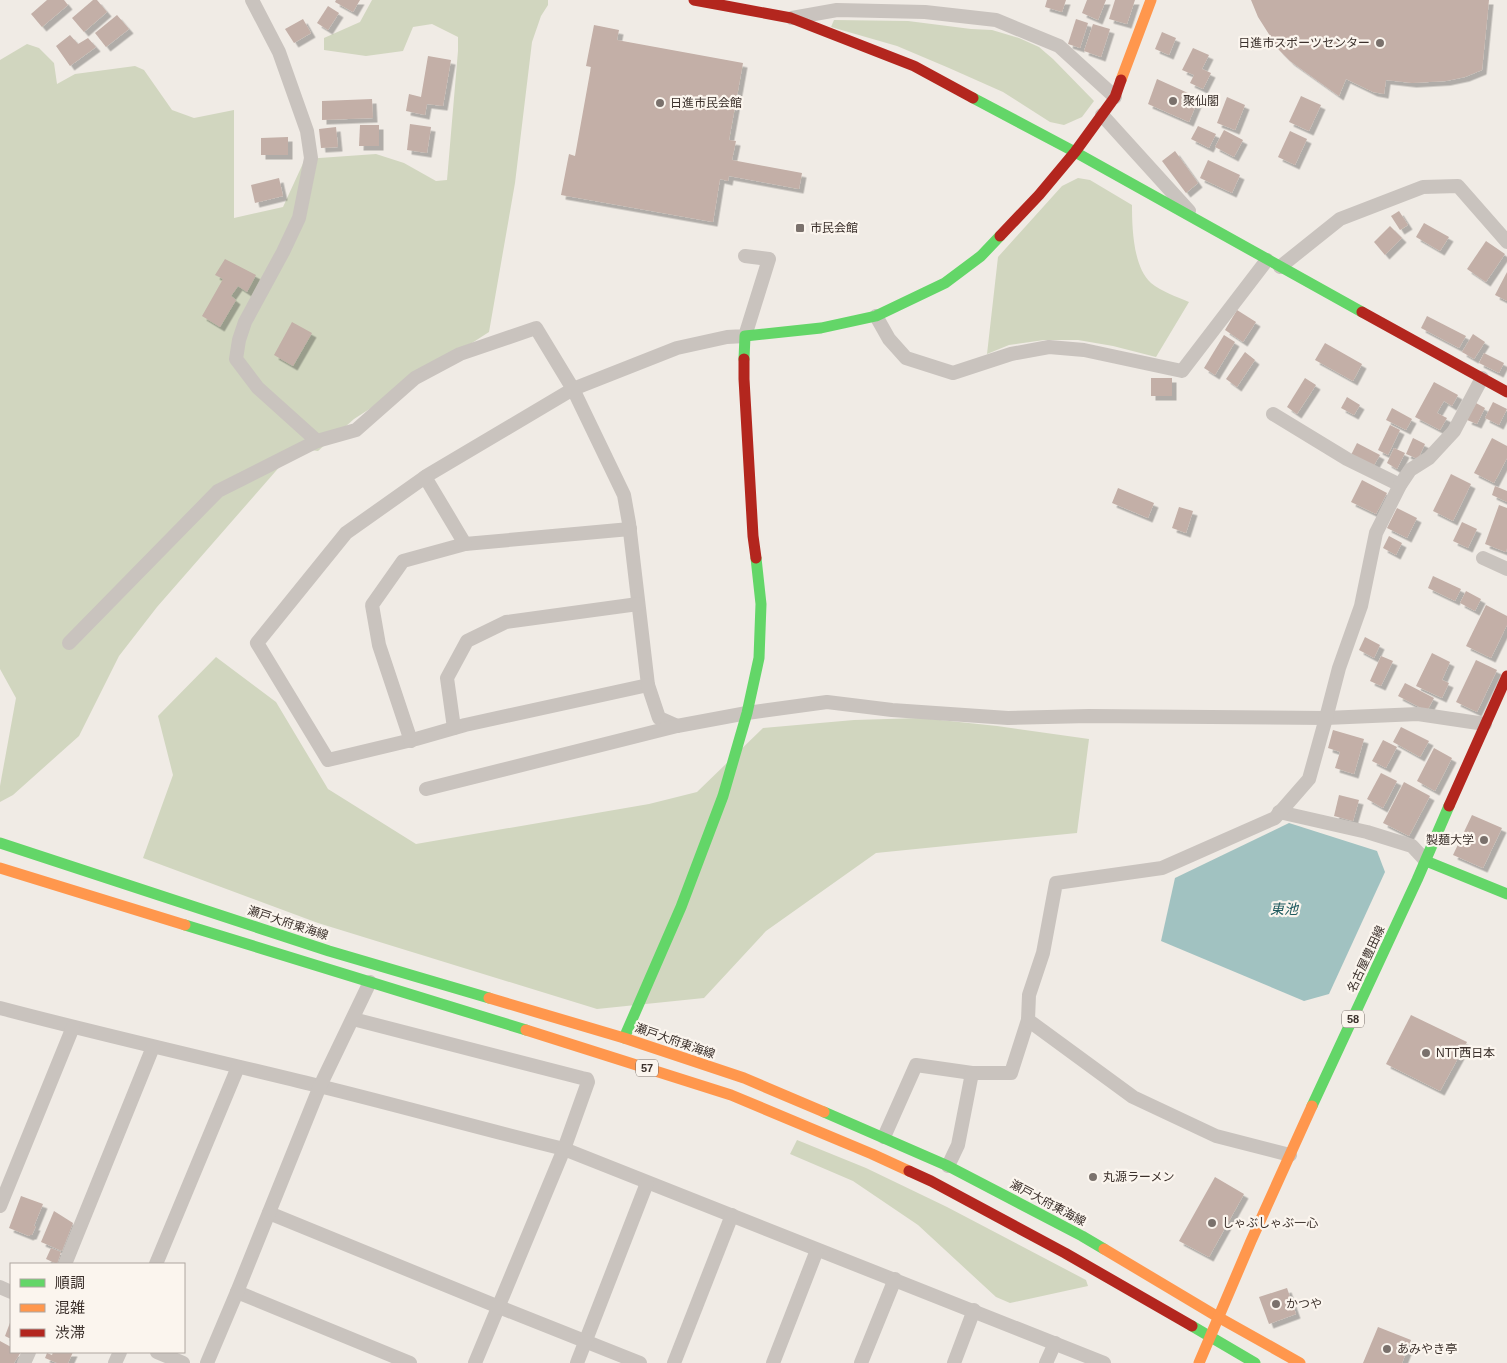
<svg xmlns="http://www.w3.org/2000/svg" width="1507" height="1363" font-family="Helvetica,'Noto Sans JP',sans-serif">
<defs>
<filter id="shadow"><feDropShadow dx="4.5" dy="4.5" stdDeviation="0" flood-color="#0004"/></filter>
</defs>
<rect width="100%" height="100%" fill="#f0ebe5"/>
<g fill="#d1d6bf">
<path d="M 372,0 L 548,0 L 548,5 L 541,16 L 532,42 L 515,183 L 489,332 L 354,419 L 318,451 L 296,448 L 157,607 L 119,656 L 79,736 L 13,795 L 0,802 L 0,786 L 16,698 L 0,669 L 0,60 L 27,44 L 39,48 L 54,63 L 57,84 L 75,74 L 135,66 L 144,70 L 172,110 L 194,118 L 234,110 L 234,218 L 283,207 L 305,159 L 376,154 L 404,163 L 436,181 L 447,180 L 458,51 L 458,37 L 432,24 L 413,27 L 403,51 L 366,56 L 324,50 L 324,38 L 360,22 Z"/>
<path d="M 834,20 L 908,21 L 971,29 L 992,30 L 1019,38 L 1039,47 L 1053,59 L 1094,101 L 1082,117 L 1064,125 L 1050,122 L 1003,92 L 949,68 L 897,46 L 831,27 Z"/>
<path d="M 1078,178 L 1090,180 L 1132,205 C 1132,227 1133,267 1151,283 C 1161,291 1177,297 1189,302 L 1156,357 L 1113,346 L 1078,340 L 1044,340 L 1009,345 L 987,354 L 998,257 L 1062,186 Z"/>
<path d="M 216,657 L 276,702 L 328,789 L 416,844 L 649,804 L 697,792 L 763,728 L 854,720 L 921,718 L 997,726 L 1089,739 L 1077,833 L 876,853 L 766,931 L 704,998 L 597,1009 L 318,923 L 143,858 L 173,775 L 158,716 Z"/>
<path d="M 797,1140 L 866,1168 L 947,1207 L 1086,1280 L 1088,1286 L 1010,1303 L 996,1297 L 918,1225 L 853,1181 L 790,1154 Z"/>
</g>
<path fill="#a1c2c1" d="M 1289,823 L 1377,851 L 1385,872 L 1329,994 L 1304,1001 L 1161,941 L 1175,878 Z"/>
<g fill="#c3afa7" filter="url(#shadow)">
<path d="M 47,0 L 64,0 L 68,5 L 42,27 L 31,14 Z"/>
<path d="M 93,0 L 97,0 L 107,12 L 84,32 L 72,18 Z"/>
<path d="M 336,0 L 360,0 L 353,12 L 335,2 Z"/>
<path d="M 1047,0 L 1066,0 L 1062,12 L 1045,7 Z"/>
<path d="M 1087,0 L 1106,0 L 1098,20 L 1082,13 Z"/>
<path d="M 1115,0 L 1135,0 L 1127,24 L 1109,19 Z"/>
<path d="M 1251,0 L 1489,0 L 1482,70 L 1465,77 L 1446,81 L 1412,83 L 1386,80 L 1384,94 L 1373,92 L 1346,79 L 1339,96 L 1290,61 L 1279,50 L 1258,17 Z"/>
<path d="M 328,6 L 339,13 L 328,30 L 317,23 Z"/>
<path d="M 117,15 L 129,29 L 106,47 L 95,33 Z"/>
<path d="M 303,19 L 311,33 L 294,43 L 285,29 Z"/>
<path d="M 1076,19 L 1088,23 L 1080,48 L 1068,44 Z"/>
<path d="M 1093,24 L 1110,29 L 1101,57 L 1084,51 Z"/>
<path d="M 594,25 L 619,30 L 617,40 L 743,63 L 729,140 L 736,141 L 732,160 L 802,173 L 799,189 L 729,176 L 728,181 L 720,179 L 713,222 L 561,195 L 569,154 L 575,156 L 591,67 L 586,66 Z"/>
<path d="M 1162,32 L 1176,38 L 1169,55 L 1155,49 Z"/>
<path d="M 70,35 L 78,44 L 88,38 L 96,47 L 70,66 L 56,46 Z"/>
<path d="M 1193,48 L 1209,55 L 1202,69 L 1211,73 L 1203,89 L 1190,83 L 1194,75 L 1182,70 Z"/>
<path d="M 428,56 L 451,60 L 443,106 L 427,104 L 425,115 L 406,111 L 409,94 L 421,97 Z"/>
<path d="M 1157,79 L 1199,98 L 1189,122 L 1148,104 Z"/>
<path d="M 1301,96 L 1321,105 L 1309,131 L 1289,122 Z"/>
<path d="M 1227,97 L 1245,105 L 1235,130 L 1217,123 Z"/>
<path d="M 372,99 L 373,118 L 322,120 L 322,101 Z"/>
<path d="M 410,124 L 431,127 L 427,153 L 407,150 Z"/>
<path d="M 360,125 L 379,125 L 379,146 L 359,146 Z"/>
<path d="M 1198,126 L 1216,134 L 1209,148 L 1191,139 Z"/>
<path d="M 336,127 L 338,147 L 321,148 L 319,129 Z"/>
<path d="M 1224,130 L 1243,140 L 1234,157 L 1215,147 Z"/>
<path d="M 1290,131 L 1307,139 L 1295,165 L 1278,157 Z"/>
<path d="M 288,137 L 288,155 L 261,155 L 261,138 Z"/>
<path d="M 1175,151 L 1198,183 L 1186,193 L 1162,161 Z"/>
<path d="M 1208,160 L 1240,175 L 1232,193 L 1200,178 Z"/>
<path d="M 279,178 L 283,196 L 255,203 L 251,185 Z"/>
<path d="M 1399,211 L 1408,225 L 1400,230 L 1391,216 Z"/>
<path d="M 1424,223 L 1449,237 L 1440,251 L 1416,237 Z"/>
<path d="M 1390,226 L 1402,238 L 1385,255 L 1374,242 Z"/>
<path d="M 1486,241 L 1505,254 L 1486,282 L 1467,269 Z"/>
<path d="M 225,259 L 256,275 L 247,292 L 238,286 L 231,296 L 236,300 L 220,327 L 202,316 L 223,279 L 215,275 Z"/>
<path d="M 1507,272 L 1507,301 L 1495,295 Z"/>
<path d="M 1237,310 L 1256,322 L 1243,342 L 1225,330 Z"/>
<path d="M 1427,316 L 1466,336 L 1459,348 L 1421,328 Z"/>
<path d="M 292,322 L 312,333 L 293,366 L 274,355 Z"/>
<path d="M 1473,334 L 1485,342 L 1474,359 L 1462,352 Z"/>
<path d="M 1224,335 L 1235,342 L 1215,375 L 1204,368 Z"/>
<path d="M 1325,343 L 1362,364 L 1353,381 L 1315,360 Z"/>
<path d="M 1245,352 L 1255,360 L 1237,387 L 1226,379 Z"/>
<path d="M 1484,353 L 1504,363 L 1499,373 L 1479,363 Z"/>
<rect x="1151" y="378" width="21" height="18"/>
<path d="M 1305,378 L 1316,385 L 1297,414 L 1287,407 Z"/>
<path d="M 1434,382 L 1458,395 L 1452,406 L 1444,401 L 1437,413 L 1447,418 L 1440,430 L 1415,417 Z"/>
<path d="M 1347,397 L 1360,405 L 1354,415 L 1341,408 Z"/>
<path d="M 1493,402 L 1507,409 L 1499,425 L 1485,418 Z"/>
<path d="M 1476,403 L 1485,408 L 1477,424 L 1467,420 Z"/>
<path d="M 1392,408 L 1412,419 L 1406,430 L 1386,420 Z"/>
<path d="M 1390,425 L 1400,430 L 1388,455 L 1378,450 Z"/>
<path d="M 1413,438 L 1425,444 L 1418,459 L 1406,454 Z"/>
<path d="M 1492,438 L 1507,446 L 1507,458 L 1494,483 L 1474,473 Z"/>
<path d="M 1357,443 L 1380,455 L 1373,467 L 1351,455 Z"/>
<path d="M 1394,448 L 1405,453 L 1397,469 L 1387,463 Z"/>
<path d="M 1451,474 L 1471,484 L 1453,521 L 1433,511 Z"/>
<path d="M 1362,480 L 1387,493 L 1376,514 L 1351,502 Z"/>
<path d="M 1495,486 L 1507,491 L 1507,502 L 1492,495 Z"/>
<path d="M 1118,488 L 1154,503 L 1148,518 L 1112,503 Z"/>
<path d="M 1499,505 L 1507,508 L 1507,548 L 1506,552 L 1485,544 Z"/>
<path d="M 1179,507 L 1193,511 L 1186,533 L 1172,528 Z"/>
<path d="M 1397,508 L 1417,518 L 1407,538 L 1387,528 Z"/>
<path d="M 1462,522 L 1477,529 L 1468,548 L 1453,541 Z"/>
<path d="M 1389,536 L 1402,543 L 1396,555 L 1383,548 Z"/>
<path d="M 1433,576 L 1461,589 L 1455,601 L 1428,588 Z"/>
<path d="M 1466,591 L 1481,599 L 1475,611 L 1460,603 Z"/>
<path d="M 1486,605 L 1507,616 L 1507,625 L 1491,658 L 1466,646 Z"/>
<path d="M 1365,637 L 1380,645 L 1374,658 L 1359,650 Z"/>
<path d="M 1432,653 L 1450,662 L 1442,680 L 1449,683 L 1442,698 L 1416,686 Z"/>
<path d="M 1381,656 L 1393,661 L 1381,686 L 1370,681 Z"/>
<path d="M 1476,660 L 1497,670 L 1477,712 L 1456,702 Z"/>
<path d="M 1405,683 L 1434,698 L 1427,711 L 1398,696 Z"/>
<path d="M 1401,727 L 1429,741 L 1420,757 L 1393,742 Z"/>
<path d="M 1333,730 L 1364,739 L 1354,774 L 1335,768 L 1340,752 L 1328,748 Z"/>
<path d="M 1383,740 L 1397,747 L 1386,768 L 1372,761 Z"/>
<path d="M 1434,748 L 1452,758 L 1435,791 L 1417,781 Z"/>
<path d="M 1381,773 L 1397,781 L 1383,808 L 1367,799 Z"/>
<path d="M 1404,782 L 1430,796 L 1409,836 L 1383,823 Z"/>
<path d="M 1339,795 L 1359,800 L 1353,821 L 1334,816 Z"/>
<path d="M 1472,815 L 1502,828 L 1483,868 L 1453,855 Z"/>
<path d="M 1411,1015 L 1467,1042 L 1440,1091 L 1386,1064 Z"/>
<path d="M 1215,1177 L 1244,1194 L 1209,1257 L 1179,1241 Z"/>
<path d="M 21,1196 L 43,1204 L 34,1226 L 36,1226 L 32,1235 L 30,1235 L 29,1236 L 9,1228 Z"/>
<path d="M 54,1211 L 73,1223 L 62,1251 L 41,1242 Z"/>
<path d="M 51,1248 L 61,1252 L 57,1264 L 46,1259 Z"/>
<path d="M 1287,1288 L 1296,1314 L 1269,1324 L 1259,1297 Z"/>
<path d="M 11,1320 L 11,1339 L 5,1336 Z"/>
<path d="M 1378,1327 L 1411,1340 L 1402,1363 L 1363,1363 Z"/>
<path d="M 0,1341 L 11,1347 L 11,1352 L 21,1352 L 14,1363 L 0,1363 Z"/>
<path d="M 53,1352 L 73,1352 L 68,1363 L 57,1363 L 45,1358 L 47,1353 L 52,1355 Z"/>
</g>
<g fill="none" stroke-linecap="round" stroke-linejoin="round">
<g stroke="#c9c3be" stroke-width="14">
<path d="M 252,0 L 279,52 L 307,131 L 311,158 L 299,218 L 283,252 L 245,322 L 239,340 L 236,359 L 258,388 L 317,441"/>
<path d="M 792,18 L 837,10 L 925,12 L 996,20 L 1059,46 L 1115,97"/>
<path d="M 1102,115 L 1189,211"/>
<path d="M 1280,267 L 1340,219 L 1423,187 L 1458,186 L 1507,242"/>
<path d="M 876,316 L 889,339 L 906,358 L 953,373 L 1011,354 L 1049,347 L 1084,350 L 1182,371 L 1267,260"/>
<path d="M 1273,414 L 1347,459 L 1400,485"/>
<path d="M 425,477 L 465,544 L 630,529"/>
<path d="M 1483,558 L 1507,569"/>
<path d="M 69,643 L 218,491 L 317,441 L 356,430 L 415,378 L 460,354 L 536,328 L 573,389 L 624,495 L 629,523 L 648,685 L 465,725 L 416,739 L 328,760 L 257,643 L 346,533 L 428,475 L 573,389 L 677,348 L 727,337 L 745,336 L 769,259 L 745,256"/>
<path d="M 648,685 L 659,718 L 677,726"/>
<path d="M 454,728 L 447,678 L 467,641 L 506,622 L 638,604"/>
<path d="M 411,741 L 379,645 L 372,605 L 403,561 L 465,544"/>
<path d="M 426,789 L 677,726 L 747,713 L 827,702 L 892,710 L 1008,718 L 1089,716 L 1326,718 L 1418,714 L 1485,724"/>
<path d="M 1279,812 L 1367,832 L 1412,846 L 1426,861"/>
<path d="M 0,1008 C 106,1036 213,1060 319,1086 C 401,1106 482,1129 564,1149 L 1104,1363"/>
<path d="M 353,1019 L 582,1078 L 587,1079 L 588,1082 L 564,1149 L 475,1363"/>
<path d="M 884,1137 L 916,1065 L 972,1073 L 1011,1073 L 1028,1020"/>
<path d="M 1290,1155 L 1216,1136 L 1133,1097 L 1028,1020 L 1029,995 L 1043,953 L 1056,883 L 1162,868 L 1275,818 L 1309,779 L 1326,718 L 1339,668 L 1361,606 L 1376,533 L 1400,485 L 1410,470 L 1429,458 L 1454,431 L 1482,378"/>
<path d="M 948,1166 L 958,1145 L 972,1073"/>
<path d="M 0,1206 L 73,1027"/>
<path d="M 269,1213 L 499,1307 L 640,1363"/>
<path d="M 65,1264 L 153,1047"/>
<path d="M 156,1264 L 238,1067"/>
<path d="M 0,1287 L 11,1292"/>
<path d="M 237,1292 L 410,1363"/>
<path d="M 157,1352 L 183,1363"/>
<path d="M 24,1363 L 29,1352"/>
<path d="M 115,1363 L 120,1352"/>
<path d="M 207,1363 L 237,1292 L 320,1086 L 370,982"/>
<path d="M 577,1363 L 647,1183"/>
<path d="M 674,1363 L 732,1215"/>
<path d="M 773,1363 L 817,1250"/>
<path d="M 861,1363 L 895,1279"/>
<path d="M 954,1363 L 974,1310"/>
<path d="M 1046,1363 L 1055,1343"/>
</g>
<g stroke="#63d668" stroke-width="11">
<path d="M 973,98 L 1075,152 L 1362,312"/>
<path d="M 744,359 L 745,336 L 821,328 L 876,316 L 945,283 L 981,256 L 1000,236"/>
<path d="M 0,843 L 329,951 L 489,998"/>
<path d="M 1426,861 L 1507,894"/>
<path d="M 185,925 L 526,1030"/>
<path d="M 624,1038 L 681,907 L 723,796 L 747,713 L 759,658 L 761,604 L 756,558"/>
<path d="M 1312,1106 L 1417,880 L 1449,806"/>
<path d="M 824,1112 L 948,1166 L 1082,1236 L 1104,1249"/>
<path d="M 1192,1326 L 1255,1363"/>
</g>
<g stroke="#ff974d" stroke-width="11">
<path d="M 1121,80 L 1151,0"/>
<path d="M 0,868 L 185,925"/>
<path d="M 489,998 L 624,1038 L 744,1078 L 824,1112"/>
<path d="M 526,1030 L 731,1095 L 872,1154 L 909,1171"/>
<path d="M 1104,1249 L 1218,1317 L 1300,1363"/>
<path d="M 1199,1363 L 1251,1241 L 1312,1106"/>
</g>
<g stroke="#b3261e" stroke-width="11">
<path d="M 694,0 L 791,18 L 914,66 L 973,98"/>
<path d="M 1000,236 L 1039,195 L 1075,152 L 1115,97 L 1121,80"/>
<path d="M 1362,312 L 1507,392"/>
<path d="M 744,359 L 744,379 L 753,536 L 756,558"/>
<path d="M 1449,806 L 1507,676"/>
<path d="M 909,1171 L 931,1181 L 1065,1253 L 1192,1326"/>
</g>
</g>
<g fill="#7a716c" stroke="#fbf5ee" stroke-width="2">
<circle cx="1380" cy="43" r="5"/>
<circle cx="1173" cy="101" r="5"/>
<circle cx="660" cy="103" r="5"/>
<rect x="795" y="223" width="10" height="10" rx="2.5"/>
<circle cx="1484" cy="840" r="5"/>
<circle cx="1426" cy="1053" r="5"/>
<circle cx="1093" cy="1177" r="5"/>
<circle cx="1212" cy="1223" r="5"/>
<circle cx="1276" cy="1304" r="5"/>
<circle cx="1387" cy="1349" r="5"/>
</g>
<g text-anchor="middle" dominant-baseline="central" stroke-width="4.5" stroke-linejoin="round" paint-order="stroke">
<g fill="#fbf5ee" stroke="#756b66" stroke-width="1">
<rect x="1342" y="1010.5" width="22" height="17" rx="4"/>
<rect x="636" y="1059.5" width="22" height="17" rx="4"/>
</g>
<g font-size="11" font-weight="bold" fill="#3b302b">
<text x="1353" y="1019">58</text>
<text x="647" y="1068">57</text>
</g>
<g font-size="12" fill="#3b302b" stroke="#fbf5ee" text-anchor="start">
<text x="1370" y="43" text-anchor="end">日進市スポーツセンター</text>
<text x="1183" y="101">聚仙閣</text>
<text x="670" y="103">日進市民会館</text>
<text x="810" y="228">市民会館</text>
<text x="1474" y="840" text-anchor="end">製麺大学</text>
<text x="1436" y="1053">NTT西日本</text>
<text x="1103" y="1177">丸源ラーメン</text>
<text x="1222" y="1223">しゃぶしゃぶ一心</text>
<text x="1286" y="1304">かつや</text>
<text x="1397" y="1349">あみやき亭</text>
</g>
<g font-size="12" fill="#3b302b" stroke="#fbf5ee">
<text transform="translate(288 923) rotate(18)">瀬戸大府東海線</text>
<text transform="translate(1366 959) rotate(-65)">名古屋豊田線</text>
<text transform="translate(675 1041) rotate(19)">瀬戸大府東海線</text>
<text transform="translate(1048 1203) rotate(28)">瀬戸大府東海線</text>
</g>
<g font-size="14" font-style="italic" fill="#1f5a5e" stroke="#fbf5ee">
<text x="1284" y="909">東池</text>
</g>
</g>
<rect x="10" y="1263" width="175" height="90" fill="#fbf5ee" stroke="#aea6a0"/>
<rect x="20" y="1279" width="25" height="8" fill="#63d668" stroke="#aea6a0"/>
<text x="55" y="1288" font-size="15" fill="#3b302b">順調</text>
<rect x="20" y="1304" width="25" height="8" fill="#ff974d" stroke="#aea6a0"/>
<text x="55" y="1313" font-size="15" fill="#3b302b">混雑</text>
<rect x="20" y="1329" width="25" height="8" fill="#b3261e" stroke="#aea6a0"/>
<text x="55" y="1338" font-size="15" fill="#3b302b">渋滞</text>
</svg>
